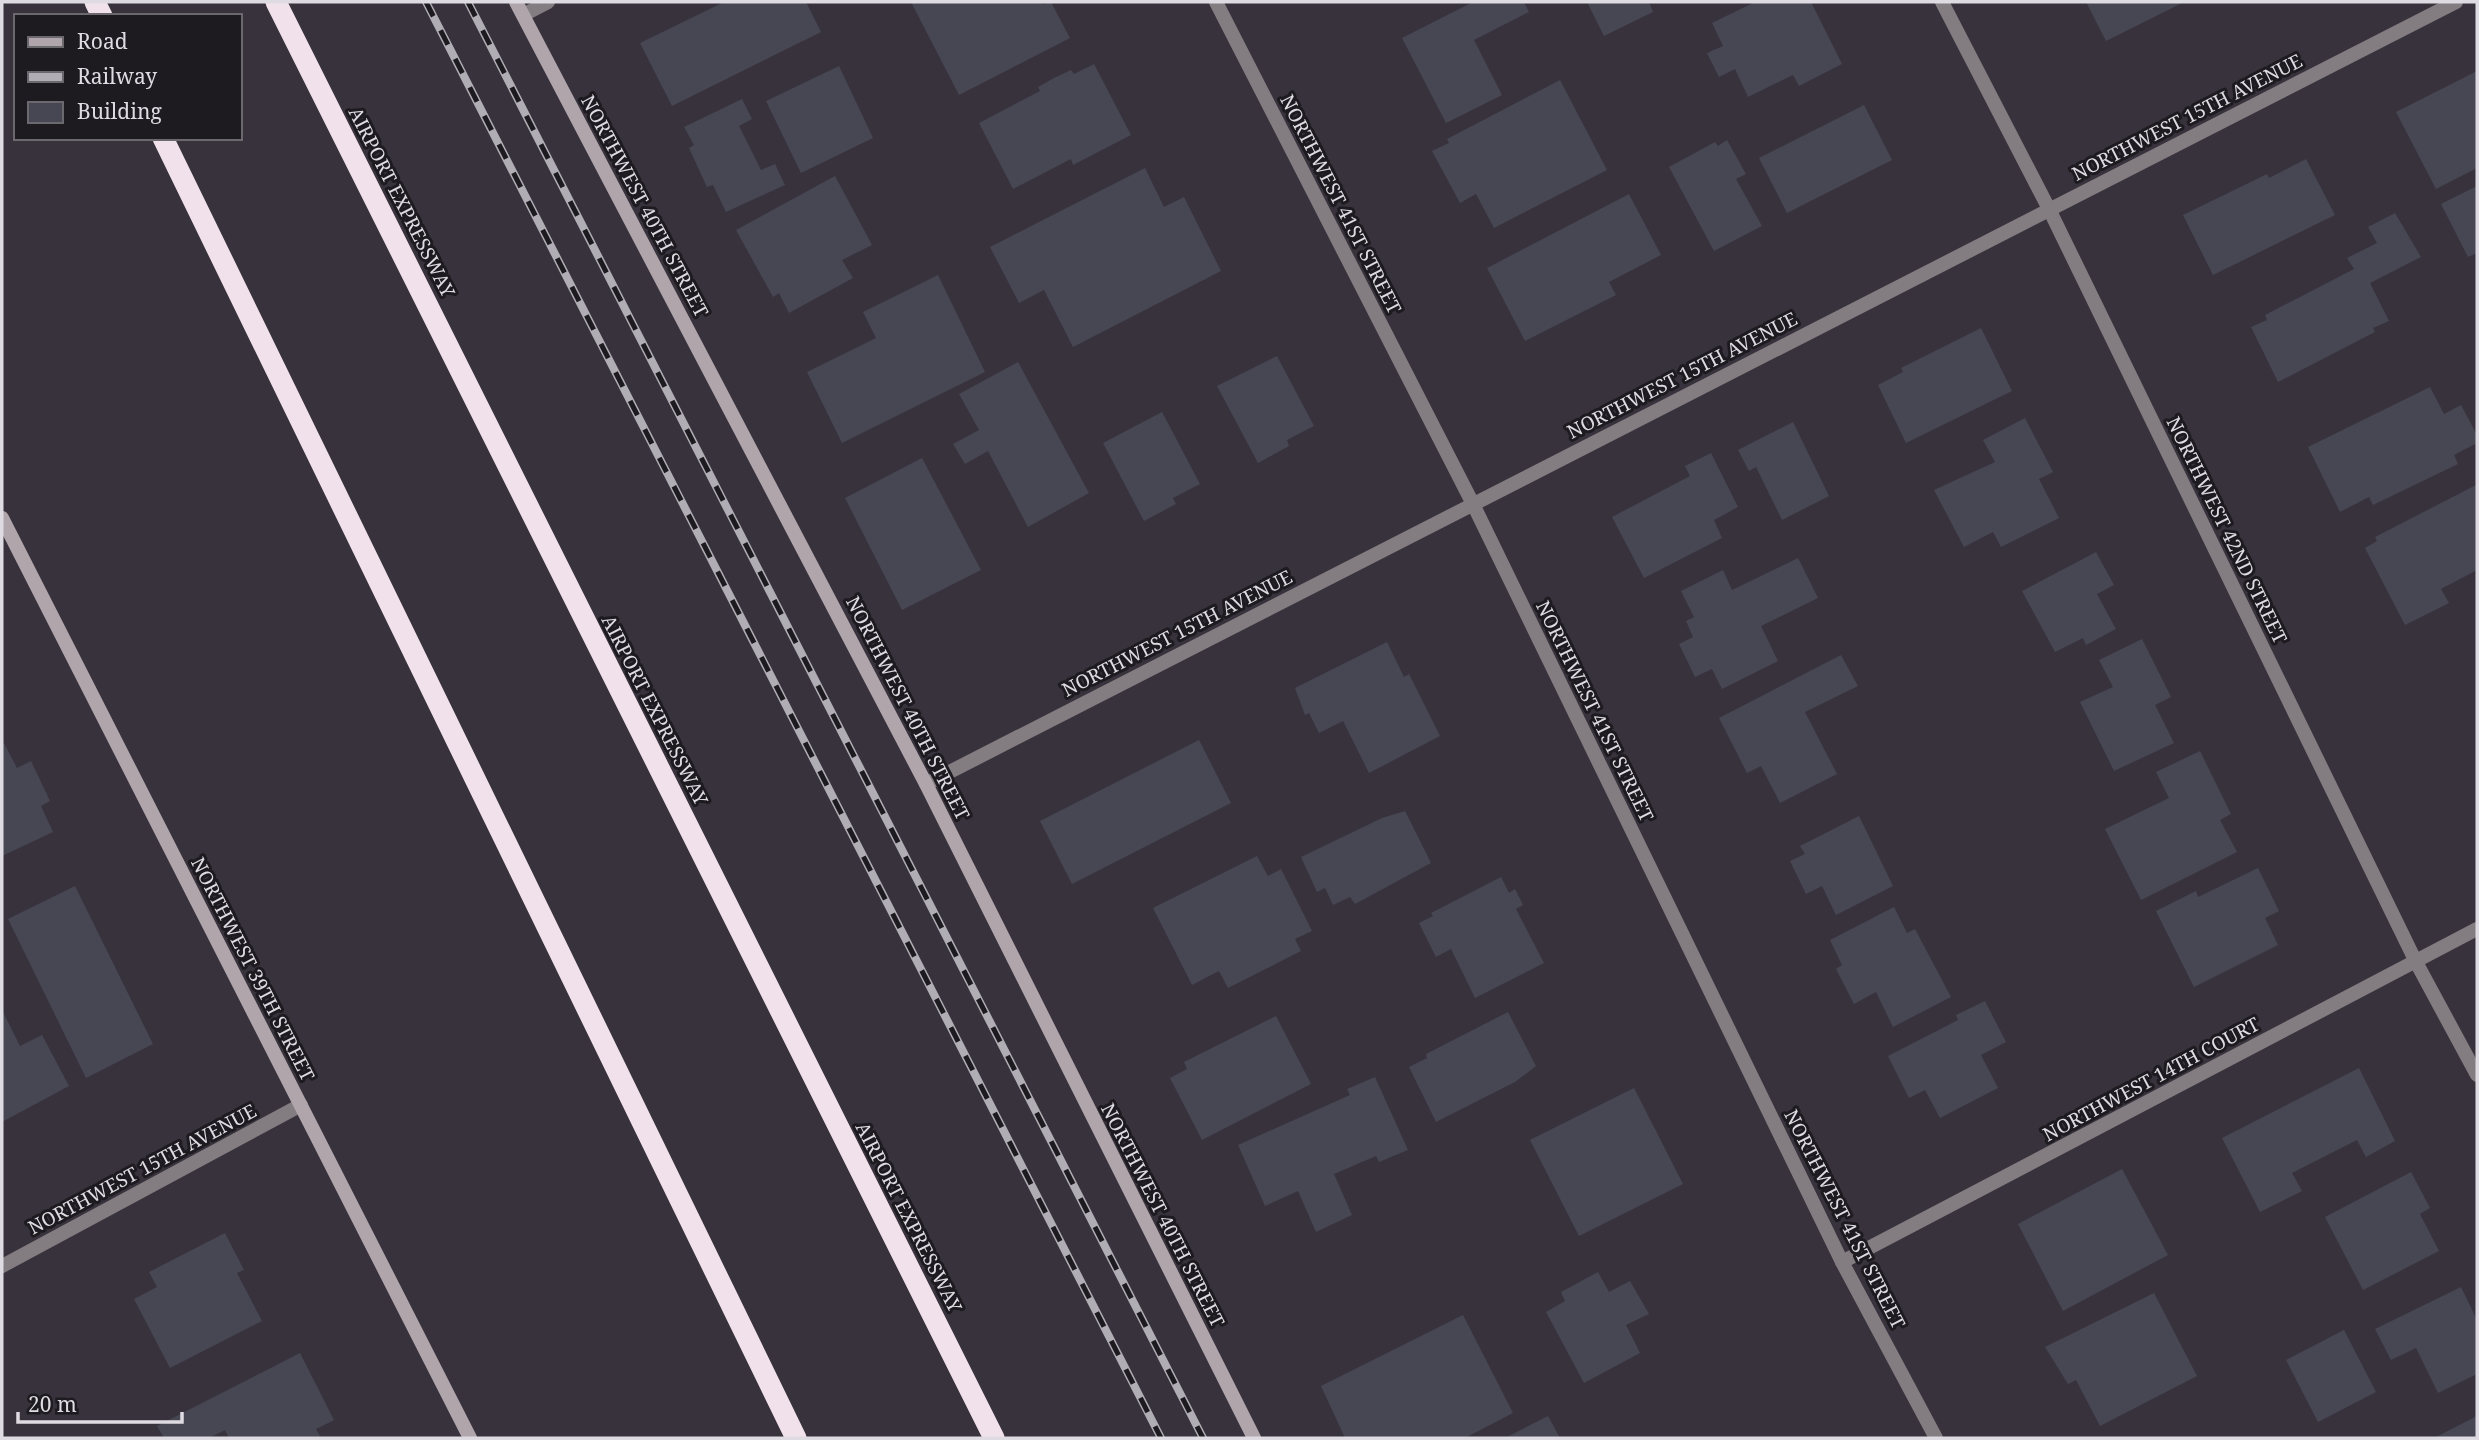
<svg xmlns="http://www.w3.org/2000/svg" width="2479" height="1440" font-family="'Noto Serif',serif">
<rect width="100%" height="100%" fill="#38323d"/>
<g fill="#464753">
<path d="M 724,2 L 806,2 L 821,32 L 672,106 L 640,43 Z"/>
<path d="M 911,2 L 1042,2 L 1043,4 L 1051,2 L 1070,38 L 959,95 Z"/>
<path d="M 1473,2 L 1524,2 L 1529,12 L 1474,40 L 1502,95 L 1446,123 L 1402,38 Z"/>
<path d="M 1587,2 L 1649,2 L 1653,12 L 1604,36 Z"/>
<path d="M 1755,2 L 1811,2 L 1842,64 L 1799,86 L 1793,75 L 1748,97 L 1735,69 L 1719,77 L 1707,53 L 1723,46 L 1712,23 Z"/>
<path d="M 2086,2 L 2184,2 L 2106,41 Z"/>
<path d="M 1094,64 L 1131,135 L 1073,165 L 1071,159 L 1013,189 L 979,123 L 1040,91 L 1038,87 L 1054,78 L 1071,70 L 1074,74 Z"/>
<path d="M 839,66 L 873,138 L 801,173 L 766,101 Z"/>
<path d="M 2477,71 L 2477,168 L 2436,189 L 2396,112 Z"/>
<path d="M 1560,80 L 1607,170 L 1494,228 L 1476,194 L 1460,203 L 1432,151 L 1449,143 L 1447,139 Z"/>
<path d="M 742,99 L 752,119 L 739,126 L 761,170 L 775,164 L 785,185 L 726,212 L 713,185 L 707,187 L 689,148 L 694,145 L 684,127 Z"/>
<path d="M 1864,105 L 1892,160 L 1787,213 L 1759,158 Z"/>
<path d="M 1727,140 L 1746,174 L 1736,179 L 1762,226 L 1714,251 L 1669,167 L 1715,142 L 1718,146 Z"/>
<path d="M 2306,159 L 2335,215 L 2213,275 L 2183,215 L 2267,174 L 2269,178 Z"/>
<path d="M 1145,168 L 1164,207 L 1184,197 L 1221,271 L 1073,347 L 1044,290 L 1019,303 L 990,247 Z"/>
<path d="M 835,176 L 872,245 L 842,260 L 853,278 L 789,313 L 779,293 L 773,297 L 736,230 Z"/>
<path d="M 2477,186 L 2477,253 L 2468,257 L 2441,204 Z"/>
<path d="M 1629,194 L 1661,255 L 1609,282 L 1616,295 L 1525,341 L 1487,268 Z"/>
<path d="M 2395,213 L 2421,257 L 2370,283 L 2389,321 L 2373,328 L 2375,332 L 2278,382 L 2251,327 L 2267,320 L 2265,315 L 2354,269 L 2347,258 L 2377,243 L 2368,227 Z"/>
<path d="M 938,275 L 985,372 L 842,443 L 807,372 L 876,338 L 863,312 Z"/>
<path d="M 1981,328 L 2012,391 L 1906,443 L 1878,385 L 1903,372 L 1901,368 Z"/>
<path d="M 1277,356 L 1314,426 L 1287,440 L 1289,446 L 1258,463 L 1217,386 Z"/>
<path d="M 1018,362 L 1089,493 L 1028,527 L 988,451 L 965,464 L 953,444 L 979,430 L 959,394 Z"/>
<path d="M 2430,387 L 2444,414 L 2461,405 L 2477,435 L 2477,443 L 2454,455 L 2458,464 L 2373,505 L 2369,497 L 2340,512 L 2308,447 Z"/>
<path d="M 1162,412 L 1200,484 L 1173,498 L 1176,504 L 1144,521 L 1103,443 Z"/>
<path d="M 2025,418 L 2053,472 L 2039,479 L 2059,518 L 2001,547 L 1993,532 L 1964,547 L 1934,490 L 1995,462 L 1983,440 Z"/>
<path d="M 1793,422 L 1829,496 L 1782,520 L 1756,467 L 1749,471 L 1738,450 Z"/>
<path d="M 1711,453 L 1738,507 L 1714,520 L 1722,538 L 1644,578 L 1612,517 L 1690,476 L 1685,466 Z"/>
<path d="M 922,458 L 981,570 L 902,610 L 845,498 Z"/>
<path d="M 2476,485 L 2477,570 L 2441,589 L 2449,603 L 2405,625 L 2365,548 L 2377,541 L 2375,537 Z"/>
<path d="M 2096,552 L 2114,585 L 2097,594 L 2116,629 L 2086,645 L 2083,638 L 2055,652 L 2022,591 Z"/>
<path d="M 1798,558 L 1818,598 L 1761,626 L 1778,661 L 1722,689 L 1712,669 L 1695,677 L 1679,644 L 1693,637 L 1686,621 L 1694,617 L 1681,591 L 1723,570 L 1732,590 Z"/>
<path d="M 2142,639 L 2171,697 L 2155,705 L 2174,743 L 2114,771 L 2080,702 L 2113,687 L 2099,660 Z"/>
<path d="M 1387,642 L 1404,677 L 1409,674 L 1440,736 L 1369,773 L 1343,721 L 1319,733 L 1309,713 L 1305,715 L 1295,688 Z"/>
<path d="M 1841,655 L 1858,686 L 1805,712 L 1837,774 L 1780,803 L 1761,766 L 1747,773 L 1719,718 Z"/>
<path d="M 1199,740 L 1231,803 L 1072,884 L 1040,821 Z"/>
<path d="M 4,743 L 17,768 L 31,761 L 50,801 L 41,806 L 53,832 L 2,856 L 2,744 Z"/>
<path d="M 2200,751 L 2231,814 L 2220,820 L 2237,852 L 2141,900 L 2105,829 L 2169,798 L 2156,772 Z"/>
<path d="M 1405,811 L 1431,863 L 1355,904 L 1350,897 L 1333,905 L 1325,888 L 1317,892 L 1301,857 L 1382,818 Z"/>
<path d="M 1859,816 L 1893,886 L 1836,915 L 1822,886 L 1806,894 L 1790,861 L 1805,854 L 1800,846 Z"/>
<path d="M 1257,856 L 1268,876 L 1281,869 L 1312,931 L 1295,939 L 1301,951 L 1228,988 L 1219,971 L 1192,985 L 1153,908 Z"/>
<path d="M 2258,868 L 2279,911 L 2265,918 L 2278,945 L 2194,987 L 2156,911 L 2196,891 L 2198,897 Z"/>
<path d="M 1501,877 L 1509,893 L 1515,889 L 1523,905 L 1516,909 L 1544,963 L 1475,998 L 1451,949 L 1436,957 L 1419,923 L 1433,916 L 1431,913 Z"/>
<path d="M 75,886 L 153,1044 L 86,1078 L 8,919 Z"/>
<path d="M 1894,907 L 1907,933 L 1915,929 L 1951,997 L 1893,1027 L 1876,992 L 1854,1004 L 1836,969 L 1842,965 L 1830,940 Z"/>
<path d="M 1985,1001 L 2006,1042 L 1981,1055 L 1998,1088 L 1940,1118 L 1925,1090 L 1909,1098 L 1888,1056 L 1958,1020 L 1956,1015 Z"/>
<path d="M 2,1010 L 20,1046 L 42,1035 L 69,1086 L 2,1122 Z"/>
<path d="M 1508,1012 L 1536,1066 L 1515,1082 L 1436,1122 L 1409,1067 L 1427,1058 L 1426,1054 Z"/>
<path d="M 1276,1016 L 1311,1084 L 1202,1140 L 1170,1078 L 1187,1069 L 1184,1062 Z"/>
<path d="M 2359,1068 L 2395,1141 L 2366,1157 L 2357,1140 L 2292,1173 L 2302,1191 L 2260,1212 L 2222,1138 Z"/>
<path d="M 1375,1077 L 1408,1150 L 1379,1162 L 1376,1156 L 1334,1174 L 1352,1215 L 1316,1232 L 1298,1191 L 1265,1206 L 1238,1145 L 1350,1095 L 1347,1089 Z"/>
<path d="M 1634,1088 L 1683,1184 L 1579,1236 L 1530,1140 Z"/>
<path d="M 2122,1169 L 2168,1255 L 2063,1311 L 2018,1224 Z"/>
<path d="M 2411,1172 L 2430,1208 L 2420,1214 L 2439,1251 L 2363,1290 L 2325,1217 Z"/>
<path d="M 225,1233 L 244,1270 L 237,1273 L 262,1321 L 170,1368 L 134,1299 L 157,1287 L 149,1272 Z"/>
<path d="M 1598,1272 L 1609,1292 L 1630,1281 L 1649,1314 L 1626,1325 L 1640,1353 L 1584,1383 L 1546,1312 L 1565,1301 L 1561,1292 Z"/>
<path d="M 2461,1287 L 2477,1320 L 2477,1374 L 2438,1393 L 2416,1348 L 2391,1360 L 2375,1329 Z"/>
<path d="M 2154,1293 L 2197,1376 L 2100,1426 L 2076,1380 L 2068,1384 L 2045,1347 Z"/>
<path d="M 1463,1315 L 1513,1413 L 1465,1438 L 1345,1438 L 1321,1386 Z"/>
<path d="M 2344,1330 L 2376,1392 L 2318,1422 L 2286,1360 Z"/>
<path d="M 300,1353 L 334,1420 L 316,1429 L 321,1438 L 229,1438 L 225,1430 L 209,1438 L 164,1438 L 157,1426 Z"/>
<path d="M 1548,1416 L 1560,1438 L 1505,1438 Z"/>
<path d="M 2477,1416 L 2477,1438 L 2434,1438 Z"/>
</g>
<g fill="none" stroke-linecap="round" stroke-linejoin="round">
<g stroke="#837d81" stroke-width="14">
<path d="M 1216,2 L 1473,504 L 1842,1262 L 1936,1438"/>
<path d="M 1942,2 L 2049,209 L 2416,962 L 2477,1075"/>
<path d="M 523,15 L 548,2"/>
<path d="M 926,784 L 2456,2"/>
<path d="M 1842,1262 L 2477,929"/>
<path d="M 2,1266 L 301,1105"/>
</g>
<g stroke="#afa5ab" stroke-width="14">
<path d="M 516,2 L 926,784 L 1254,1438"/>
<path d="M 2,518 L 470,1438"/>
</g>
<g stroke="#f0e1ea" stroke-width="21">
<path d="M 95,2 L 102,16"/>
<path d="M 276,2 L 994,1438"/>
<path d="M 163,138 L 796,1438"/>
</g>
<g stroke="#b1adb5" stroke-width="8">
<g id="rail">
<path d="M 426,2 L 1161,1438"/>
<path d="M 468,2 L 1203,1438"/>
</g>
</g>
<use href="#rail" stroke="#1e1b20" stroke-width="5" stroke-dasharray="16" stroke-linecap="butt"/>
</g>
<g text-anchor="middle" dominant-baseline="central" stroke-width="6" stroke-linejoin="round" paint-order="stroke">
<g font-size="19" fill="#dfdbe2" stroke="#1e1b20">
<text transform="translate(2187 117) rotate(-27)">NORTHWEST 15TH AVENUE</text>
<text transform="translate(402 202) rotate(63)">AIRPORT EXPRESSWAY</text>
<text transform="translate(1341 204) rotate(63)">NORTHWEST 41ST STREET</text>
<text transform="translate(645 206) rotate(62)">NORTHWEST 40TH STREET</text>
<text transform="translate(1682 375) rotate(-27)">NORTHWEST 15TH AVENUE</text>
<text transform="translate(2227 530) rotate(64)">NORTHWEST 42ND STREET</text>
<text transform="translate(1177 633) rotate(-27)">NORTHWEST 15TH AVENUE</text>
<text transform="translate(908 708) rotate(63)">NORTHWEST 40TH STREET</text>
<text transform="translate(655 710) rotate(63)">AIRPORT EXPRESSWAY</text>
<text transform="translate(1595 711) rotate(64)">NORTHWEST 41ST STREET</text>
<text transform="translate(253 969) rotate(63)">NORTHWEST 39TH STREET</text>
<text transform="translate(2151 1079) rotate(-28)">NORTHWEST 14TH COURT</text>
<text transform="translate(142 1169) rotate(-28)">NORTHWEST 15TH AVENUE</text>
<text transform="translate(1163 1215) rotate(63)">NORTHWEST 40TH STREET</text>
<text transform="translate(909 1217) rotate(63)">AIRPORT EXPRESSWAY</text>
<text transform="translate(1845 1219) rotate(63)">NORTHWEST 41ST STREET</text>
</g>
</g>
<rect width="2479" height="1440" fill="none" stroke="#dfdbe2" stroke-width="7"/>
<rect x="14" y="14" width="228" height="126" fill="#1e1b20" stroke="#6b686e" stroke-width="2"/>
<rect x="28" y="37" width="35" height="10" fill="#afa5ab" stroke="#6b686e" stroke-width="2"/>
<text x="77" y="49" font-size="21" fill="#dfdbe2">Road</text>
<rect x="28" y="72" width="35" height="10" fill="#b1adb5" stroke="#6b686e" stroke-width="2"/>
<text x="77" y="84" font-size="21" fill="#dfdbe2">Railway</text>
<rect x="28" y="102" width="35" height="21" fill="#464753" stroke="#6b686e" stroke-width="2"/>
<text x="77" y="119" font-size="21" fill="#dfdbe2">Building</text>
<path d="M18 1412v10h164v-10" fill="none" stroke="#dfdbe2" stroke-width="3.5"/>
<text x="28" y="1412" font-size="21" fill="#dfdbe2" stroke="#1e1b20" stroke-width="5" paint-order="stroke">20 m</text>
</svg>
